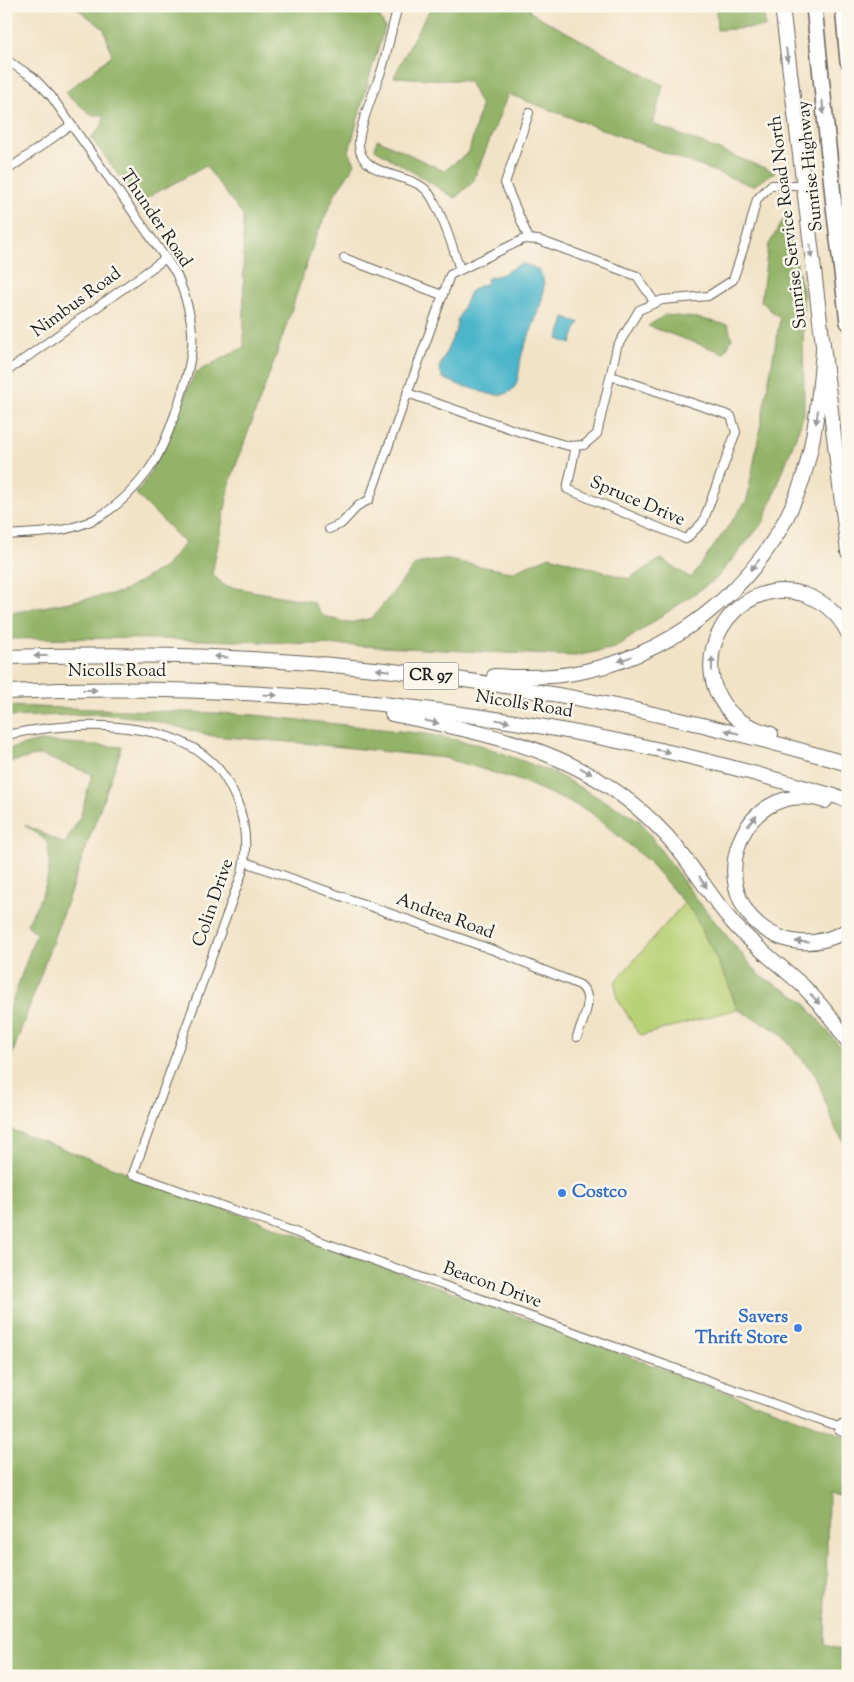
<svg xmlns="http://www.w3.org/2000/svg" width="854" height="1682" font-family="'Sorts Mill Goudy',serif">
<rect width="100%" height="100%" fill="#fbf7ec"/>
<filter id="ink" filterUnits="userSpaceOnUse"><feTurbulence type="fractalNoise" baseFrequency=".02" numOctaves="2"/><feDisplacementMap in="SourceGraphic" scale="10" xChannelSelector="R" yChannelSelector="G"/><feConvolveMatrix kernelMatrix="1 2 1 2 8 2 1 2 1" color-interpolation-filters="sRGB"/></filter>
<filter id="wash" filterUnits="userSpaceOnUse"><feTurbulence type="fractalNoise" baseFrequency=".0096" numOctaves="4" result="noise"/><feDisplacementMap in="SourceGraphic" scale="20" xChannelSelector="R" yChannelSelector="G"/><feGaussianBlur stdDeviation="1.12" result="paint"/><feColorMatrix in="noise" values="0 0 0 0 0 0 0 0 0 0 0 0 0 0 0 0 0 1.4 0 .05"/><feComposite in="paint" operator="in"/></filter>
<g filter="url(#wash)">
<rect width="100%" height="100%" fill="#f2e3c7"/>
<path fill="#b9d176" stroke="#6a7649" d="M 685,902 L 694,914 L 727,980 L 737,1009 L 643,1035 L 639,1034 L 617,998 L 615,982 Z"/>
<g fill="#92b367" stroke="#576842">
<path d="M 74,6 L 369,6 L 379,16 L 385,27 L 372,68 L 349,151 L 355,164 L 336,192 L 315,239 L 278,350 L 231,479 L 212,574 L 225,586 L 313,602 L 323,616 L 349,623 L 372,618 L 416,564 L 443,559 L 511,572 L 550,556 L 628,579 L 661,559 L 691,578 L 747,500 L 780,319 L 761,301 L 768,246 L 785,217 L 803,290 L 804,415 L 764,521 L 716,579 L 615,648 L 575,656 C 385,648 196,635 6,639 L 6,614 L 122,592 L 166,566 L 185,543 L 136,494 L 148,477 L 195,373 L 244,347 L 243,216 L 206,166 L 139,202 L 91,138 L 102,125 L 104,115 L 92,115 L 65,93 L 112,55 L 104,29 Z"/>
<path d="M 432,6 L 529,6 L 530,12 L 663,85 L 653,124 L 775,172 L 753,186 L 508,94 L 473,182 L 455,198 L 375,149 L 377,139 L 444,171 L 469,152 L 481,106 L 469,81 L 394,77 L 414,37 Z"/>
<path d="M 716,6 L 764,6 L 765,27 L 717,30 Z"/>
<path d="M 665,315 L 697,318 L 728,325 L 732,339 L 724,353 L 648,326 Z"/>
<path d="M 6,706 L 215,713 L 255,715 L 426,734 L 481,745 L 554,773 L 639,820 L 698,901 L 759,975 L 802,1000 L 847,1055 L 848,1144 L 844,1142 L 836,1130 L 816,1076 L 779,1032 L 737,1009 L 727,980 L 694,914 L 648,861 L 589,811 L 524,782 L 445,758 L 314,744 L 212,736 L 144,718 L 100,714 L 6,717 Z"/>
<path d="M 39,741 L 122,747 L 6,1072 L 6,1019 L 36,934 L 27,924 C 43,893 54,877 47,841 L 25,825 L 65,844 L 81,815 L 92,774 L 40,755 L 6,763 L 6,750 Z"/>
<path d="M 6,1128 L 848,1437 L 848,1500 L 828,1494 L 825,1645 L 848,1652 L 848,1676 L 6,1676 Z"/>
</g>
<g fill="#4cb5ca" stroke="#346873">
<path d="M 524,264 C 528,266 534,267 538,270 C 556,286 527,335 522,354 C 519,364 520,383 512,390 C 500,401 481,391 468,387 L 464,387 L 443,378 L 439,368 L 456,330 L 457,321 L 470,292 L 477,287 L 487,283 L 488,278 C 493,277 505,274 508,271 C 514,267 517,265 524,264 Z"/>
<path d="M 564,317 L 580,323 L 577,326 L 571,344 L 558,339 L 564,322 L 563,320 Z"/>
</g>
</g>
<g filter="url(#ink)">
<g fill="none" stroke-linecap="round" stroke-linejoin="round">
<g stroke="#676258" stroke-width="10">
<g id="minor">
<path d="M 398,6 C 392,27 388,49 382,69 C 376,87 357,130 359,146 C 362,177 407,172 426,190 C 438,201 455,253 460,270"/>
<path d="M 6,60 L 33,77 L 51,96 L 176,273 C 186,296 194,322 192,347 C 189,378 167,446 148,471 C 134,490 116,508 95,519 C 67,533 37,533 6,535"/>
<path d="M 529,113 L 505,183 L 529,239"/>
<path d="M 6,171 L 71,125"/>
<path d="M 344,258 L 442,295"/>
<path d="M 6,372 L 166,258"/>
<path d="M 407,393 L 523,433 L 569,446 L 584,445 L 597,434 L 617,347 L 639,310 L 662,300 L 708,296 L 733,280 L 747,237 L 757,199 L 771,185 L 803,185"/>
<path d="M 576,446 L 567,489 L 686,539 L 703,522 L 736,432 L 731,416 L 611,376"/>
<path d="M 329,529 L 341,524 L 359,505 L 369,500 L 450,275 L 524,239 L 539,240 L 637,276 L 655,303"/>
<path d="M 6,735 C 69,722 177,715 221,772 C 227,780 232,790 236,799 C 246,823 248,847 242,873 L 133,1174 L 841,1428"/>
<path d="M 245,862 L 496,951 L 580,985 C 596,998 582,1022 577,1037"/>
</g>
</g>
<g stroke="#676258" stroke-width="16">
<g id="trunk">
<path d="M 782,6 L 848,552"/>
<path d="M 6,657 C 75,655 143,654 212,657 C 427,666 641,702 848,764"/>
<path d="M 494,676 C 525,678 555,678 585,671 C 684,650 771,575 803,478 C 816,437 819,394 823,351"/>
<path d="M 6,692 C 232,682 462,704 682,755 C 738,768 793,784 848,800"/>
<path d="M 392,714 C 497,736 587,751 664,833 C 690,860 708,894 733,923 C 754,946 780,965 803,986 C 820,1003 835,1022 848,1042"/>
<path d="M 771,734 C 758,730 744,725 734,716 C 679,665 732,574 803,594 C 824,601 838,613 848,633"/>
<path d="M 825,801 C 736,774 696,905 782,938 C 804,946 827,942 848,930"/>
<path d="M 841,1428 L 848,1431"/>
</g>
</g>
<g stroke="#676258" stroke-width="18">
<g id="motorway">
<path d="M 814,6 L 834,206 L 848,322"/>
<path d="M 843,6 L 848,61"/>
</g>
</g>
<use href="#minor" stroke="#fff" stroke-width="8"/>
<use href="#trunk" stroke="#fff" stroke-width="14"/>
<use href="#motorway" stroke="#fff" stroke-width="15"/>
</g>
<defs><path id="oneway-solid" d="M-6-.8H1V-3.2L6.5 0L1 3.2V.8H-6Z" transform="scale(1.25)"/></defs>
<g fill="#999">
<use href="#oneway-solid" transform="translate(787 55) rotate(83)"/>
<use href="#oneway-solid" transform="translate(823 107) rotate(84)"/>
<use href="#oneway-solid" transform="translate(811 251) rotate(83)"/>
<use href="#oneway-solid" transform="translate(817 417) rotate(98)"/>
<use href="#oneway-solid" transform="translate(755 565) rotate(129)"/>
<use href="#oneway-solid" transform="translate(41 656) rotate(178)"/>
<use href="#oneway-solid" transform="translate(221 657) rotate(-176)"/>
<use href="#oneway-solid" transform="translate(625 659) rotate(160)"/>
<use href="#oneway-solid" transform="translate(712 664) rotate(-89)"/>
<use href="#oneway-solid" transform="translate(383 670) rotate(-174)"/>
<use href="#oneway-solid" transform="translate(90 690)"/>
<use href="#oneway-solid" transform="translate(270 695) rotate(4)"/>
<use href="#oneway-solid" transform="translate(503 721) rotate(9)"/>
<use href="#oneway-solid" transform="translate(432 722) rotate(12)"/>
<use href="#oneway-solid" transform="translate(732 732) rotate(-166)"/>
<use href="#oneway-solid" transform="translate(663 751) rotate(12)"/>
<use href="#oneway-solid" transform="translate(586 771) rotate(29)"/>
<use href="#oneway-solid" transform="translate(752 821) rotate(-48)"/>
<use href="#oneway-solid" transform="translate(703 882) rotate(56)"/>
<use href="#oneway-solid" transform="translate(802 942) rotate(-176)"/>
<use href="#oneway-solid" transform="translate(815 999) rotate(47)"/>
</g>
</g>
<g fill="#3f7fe0" stroke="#fbf7ec" stroke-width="2">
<circle cx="562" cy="1193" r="5"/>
<circle cx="798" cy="1328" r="5"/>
</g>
<g text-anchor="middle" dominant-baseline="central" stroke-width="5" stroke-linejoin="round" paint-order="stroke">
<rect fill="#fbf7ec" stroke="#5f5e5a" stroke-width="1" x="403.5" y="662.5" width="55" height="27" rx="4"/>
<g font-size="16" font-weight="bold" fill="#1c1c1c">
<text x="431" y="676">CR 97</text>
</g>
<g font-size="18" fill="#1c1c1c" stroke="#fbf7ec">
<text transform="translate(811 166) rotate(-96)">Sunrise Highway</text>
<text transform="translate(155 219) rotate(56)">Thunder Road</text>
<text transform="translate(789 222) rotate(-97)">Sunrise Service Road North</text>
<text transform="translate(77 303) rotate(-36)">Nimbus Road</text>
<text transform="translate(637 502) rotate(23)">Spruce Drive</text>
<text x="117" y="672">Nicolls Road</text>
<text transform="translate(524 705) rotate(9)">Nicolls Road</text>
<text transform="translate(214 903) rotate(-71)">Colin Drive</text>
<text transform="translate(445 917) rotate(20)">Andrea Road</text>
<text transform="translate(492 1286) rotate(20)">Beacon Drive</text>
</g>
<g font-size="18" font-weight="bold" fill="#366cbe" stroke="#fbf7ec" text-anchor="start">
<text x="572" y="1193">Costco</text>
<text x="788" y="1318" text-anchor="end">Savers<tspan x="788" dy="21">Thrift Store</tspan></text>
</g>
</g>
<rect width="854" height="1682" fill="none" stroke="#fbf7ec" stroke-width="25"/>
</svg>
